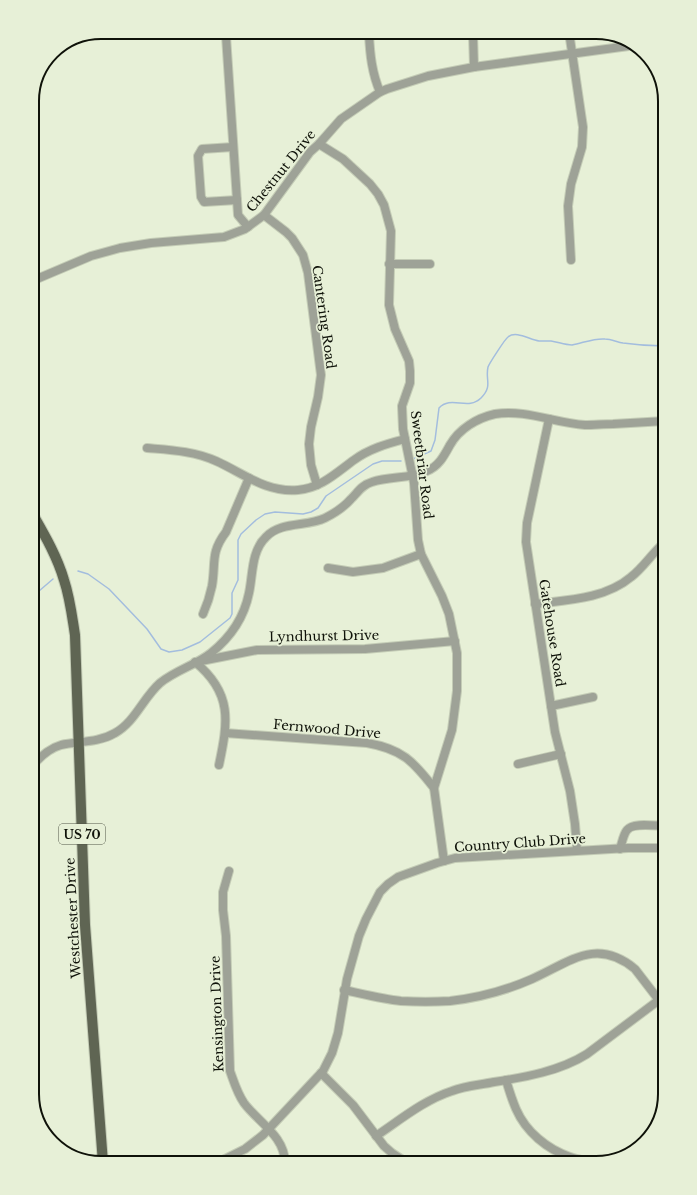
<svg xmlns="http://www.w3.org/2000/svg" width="697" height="1195" font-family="'Libre Baskerville',serif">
<rect width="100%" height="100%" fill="#e7f0d7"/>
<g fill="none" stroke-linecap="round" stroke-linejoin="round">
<g stroke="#a3bdde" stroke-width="1.5">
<path d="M 413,459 L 431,451 L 435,440 L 439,408 C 451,395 468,411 481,398 C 493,386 485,380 488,367 C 489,364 505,339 508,337 C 516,330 530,340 539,341 C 543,341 547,341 551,341 C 558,342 565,345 572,345 C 583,343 594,338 605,339 C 611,339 617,342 623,343 C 637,345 651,346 665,346"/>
<path d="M 78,571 L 88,574 L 109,589 L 147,629 L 161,649 L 169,652 L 182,650 L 200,642 L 230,618 L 232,614 L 232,593 L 238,580 L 238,540 L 241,534 L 256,520 L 265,514 L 275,512 L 303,514 L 311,512 L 318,508 L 326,496 L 373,464 L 382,461 L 401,461"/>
<path d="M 32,597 L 53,579"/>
</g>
<g stroke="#c4ccb6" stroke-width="10">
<g id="minor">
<path d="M 569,32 L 583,127 L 582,147 L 571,184 L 568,206 L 571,260"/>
<path d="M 473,33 L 474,67"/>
<path d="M 369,34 C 370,55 372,73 380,92"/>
<path d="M 226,36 L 238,215 L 248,227"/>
<path d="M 319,144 L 343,159 L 370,184 L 378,194 L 384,205 L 391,231 L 389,305 L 395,329 L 409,361 L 410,371 L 410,383 L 402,406 L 403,429 L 414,483 L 418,540 L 421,554 L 442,596 L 449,614 L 457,653 L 457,691 L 452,730 L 434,788 L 444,861"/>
<path d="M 233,147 L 202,149 L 198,156 L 201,197 L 204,202 L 237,200"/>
<path d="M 264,215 L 286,232 L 292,238 L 303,255 L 308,273 L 321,375 L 318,397 L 311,427 L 309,444 L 311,465 L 317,485"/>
<path d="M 389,264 L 430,264"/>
<path d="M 32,281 L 91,256 L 120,248 L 151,243 L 224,237 L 245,229 L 264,215 L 310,152 L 319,144 L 341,119 L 380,92 L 387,89 L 428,76 L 474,67 L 636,45"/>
<path d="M 549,419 L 527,523 L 526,542 L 555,732 L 570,791 L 575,824 L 577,850"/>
<path d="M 147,448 C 170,450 194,451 216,461 C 243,473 266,493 298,490 C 321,488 336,473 354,460 C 369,449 386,444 405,439"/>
<path d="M 328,568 L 353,572 L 383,568 L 421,554"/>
<path d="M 535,604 C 567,600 605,599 631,577 C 644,567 652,553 665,542"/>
<path d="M 203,614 C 207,605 210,596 212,586 C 216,563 210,553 226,532 L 249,478"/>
<path d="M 201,661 L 257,650 L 365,649 L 455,641"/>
<path d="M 195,662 C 233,693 228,722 219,765"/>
<path d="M 551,706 L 593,697"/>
<path d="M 225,733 L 367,743 C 402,749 413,761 434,788"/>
<path d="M 518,764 L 561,754"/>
<path d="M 32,766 C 39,758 50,748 61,745 C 78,741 98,743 115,733 C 135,722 143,698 160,683 C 176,670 196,665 211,653 C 231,637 244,618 249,593 C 253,575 251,551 266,537 C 281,521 307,527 325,518 C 335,513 344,507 351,499 C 358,492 362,485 372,482 C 390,476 410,479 427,471 C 439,466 444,456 450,445 C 459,429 477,418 495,414 C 525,409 555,423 585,425 C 594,425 604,424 613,424 C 630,423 648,422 665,421"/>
<path d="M 620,849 C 622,843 623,835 627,830 C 633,822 655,826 665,826"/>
<path d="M 229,871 L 223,892 L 223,910 L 226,936 L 230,1071 C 234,1082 237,1093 244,1103 C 258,1122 285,1136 285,1163"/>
<path d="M 344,990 C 363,994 382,999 401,1001 C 417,1002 434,1002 450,1001 C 477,998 507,990 532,979 C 570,962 596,937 635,969 L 665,1008"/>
<path d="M 321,1073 L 353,1105 L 384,1146 L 392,1153 L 407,1163"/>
<path d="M 506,1080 C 509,1090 512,1100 516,1109 C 526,1132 547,1149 570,1157 C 578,1160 588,1161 597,1163"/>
<path d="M 376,1136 C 400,1120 424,1100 452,1091 C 465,1086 480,1085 494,1082 C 526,1077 560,1071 587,1054 L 659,1000"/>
<path d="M 217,1163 L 245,1149 L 263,1135 L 323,1071 L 332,1053 L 338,1033 L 347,979 L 359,936 L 366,919 L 380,892 L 388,884 L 398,877 L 437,863 L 455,858 L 628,848 L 665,848"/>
</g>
</g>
<g stroke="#c4ccb6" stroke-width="12">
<path id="major" d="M 32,513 C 44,534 57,556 64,580 C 70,598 72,616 75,635 L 85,925 L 103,1163"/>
</g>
<use href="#minor" stroke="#9ea297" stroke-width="8"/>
<use href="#major" stroke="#5f6553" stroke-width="10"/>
</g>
<g text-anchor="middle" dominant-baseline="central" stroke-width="3.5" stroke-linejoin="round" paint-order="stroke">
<rect fill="#e7f0d7" stroke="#505547" stroke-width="1" x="59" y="824" width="46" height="20" rx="3"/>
<g font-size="12" font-weight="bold" fill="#0f1209">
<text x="82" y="834">US 70</text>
</g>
<g font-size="13" fill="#0f1209" stroke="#e7f0d7">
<text transform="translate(281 171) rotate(-51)">Chestnut Drive</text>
<text transform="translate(324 317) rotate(82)">Cantering Road</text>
<text transform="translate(422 465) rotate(83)">Sweetbriar Road</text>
<text transform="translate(552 633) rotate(81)">Gatehouse Road</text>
<text transform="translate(324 636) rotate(-1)">Lyndhurst Drive</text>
<text transform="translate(327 729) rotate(5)">Fernwood Drive</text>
<text transform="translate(520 843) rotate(-4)">Country Club Drive</text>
<text transform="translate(73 918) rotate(-93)">Westchester Drive</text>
<text transform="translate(217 1014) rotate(-92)">Kensington Drive</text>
</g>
</g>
<path d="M0 0H697V1195H0ZM101 39H596A62 62 0 0 1 658 101V1094A62 62 0 0 1 596 1156H101A62 62 0 0 1 39 1094V101A62 62 0 0 1 101 39Z" fill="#e7f0d7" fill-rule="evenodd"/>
<path fill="none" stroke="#0f1209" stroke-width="2" d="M101 39H596A62 62 0 0 1 658 101V1094A62 62 0 0 1 596 1156H101A62 62 0 0 1 39 1094V101A62 62 0 0 1 101 39Z"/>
</svg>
